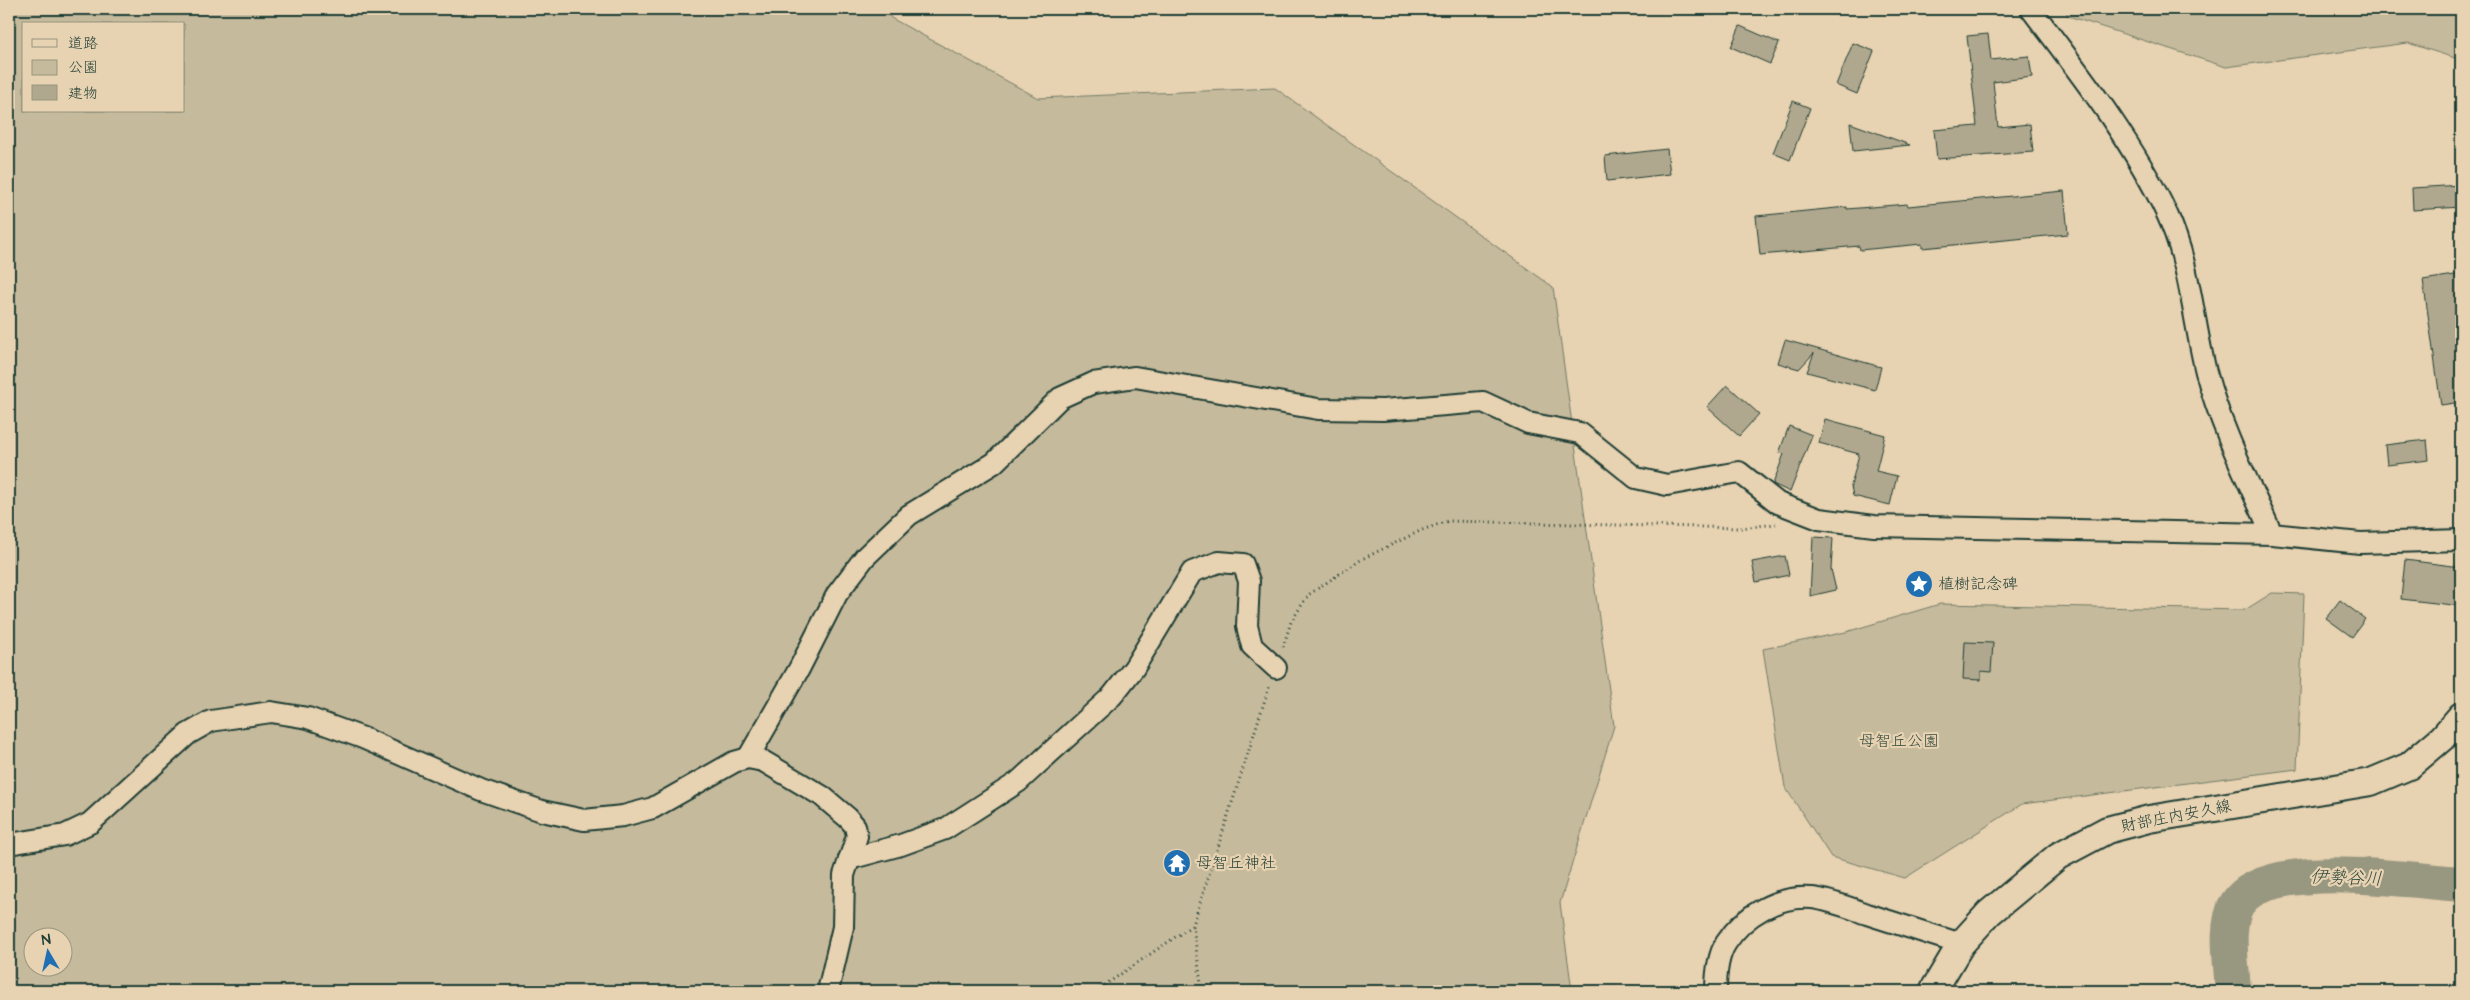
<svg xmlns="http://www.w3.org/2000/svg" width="2470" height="1000" font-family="'Architects Daughter','Klee One',sans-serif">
<rect width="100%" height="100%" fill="#e7d2b1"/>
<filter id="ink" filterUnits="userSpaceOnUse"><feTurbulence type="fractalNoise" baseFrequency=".02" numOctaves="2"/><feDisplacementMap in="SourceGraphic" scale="10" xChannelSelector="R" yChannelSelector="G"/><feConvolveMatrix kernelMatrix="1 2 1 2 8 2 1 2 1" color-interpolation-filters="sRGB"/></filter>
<g filter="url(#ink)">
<g fill="#c6ba9c" stroke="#727c68" fill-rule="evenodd">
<path d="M 9,9 L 885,9 L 891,18 L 1038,98 L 1275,88 L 1553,287 L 1614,726 L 1560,903 L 1572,991 L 9,991 ZM 24,24 L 184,24 L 184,111 L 24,111 ZM 32,938 L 62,938 L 62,968 L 32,968 Z"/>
<path d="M 2065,9 L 2461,9 L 2461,60 L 2408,43 L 2226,67 L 2068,16 Z"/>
<path d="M 2272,593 L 2304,594 L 2297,769 L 2022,804 L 1905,878 L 1831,857 L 1785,787 L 1763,649 L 1846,632 L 1940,604 L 2245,610 Z"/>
</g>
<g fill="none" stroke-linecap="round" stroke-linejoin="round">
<path stroke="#989780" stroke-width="36" d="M 2233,991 C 2232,967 2224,926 2237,904 C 2265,857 2413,881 2461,884"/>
</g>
<g fill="#b0a88e" stroke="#1f3d34">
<path d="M 1740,26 L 1779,43 L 1770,64 L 1731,47 Z"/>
<path d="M 1988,34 L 1991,60 L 2029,56 L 2032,77 L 1993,82 L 1998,127 L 2030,124 L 2033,152 L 1937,159 L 1934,130 L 1977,126 L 1967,36 Z"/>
<path d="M 1853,43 L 1874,51 L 1857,94 L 1836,85 Z"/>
<path d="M 1793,101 L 1810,108 L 1790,160 L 1773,153 Z"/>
<path d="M 1850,123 L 1910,145 L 1853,151 Z"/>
<path d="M 1667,149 L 1670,174 L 1607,181 L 1605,156 Z"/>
<path d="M 2461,185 L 2461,207 L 2413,210 L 2412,188 Z"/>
<path d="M 2064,191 L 2068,234 L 1922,248 L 1922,244 L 1860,250 L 1859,246 L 1760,255 L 1756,216 L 1847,207 L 1847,209 L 1907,204 L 1908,206 Z"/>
<path d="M 2461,274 L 2461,402 L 2441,405 L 2423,280 Z"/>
<path d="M 1785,340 L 1881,367 L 1875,390 L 1807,372 L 1814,353 L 1799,369 L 1778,363 Z"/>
<path d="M 1727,385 L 1759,414 L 1739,436 L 1707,407 Z"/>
<path d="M 1825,419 L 1885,435 L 1876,471 L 1897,476 L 1890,505 L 1853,496 L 1851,486 L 1859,454 L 1819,443 Z"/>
<path d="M 1789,426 L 1812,435 L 1790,492 L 1773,484 L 1784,454 L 1779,453 Z"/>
<path d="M 2427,440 L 2429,460 L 2387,465 L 2385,445 Z"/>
<path d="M 1813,537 L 1833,538 L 1831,569 L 1836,590 L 1810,596 Z"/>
<path d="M 1785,556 L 1789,575 L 1756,582 L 1752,562 Z"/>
<path d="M 2405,560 L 2461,567 L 2461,606 L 2401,599 Z"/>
<path d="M 2340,600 L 2365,619 L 2352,637 L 2326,618 Z"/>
<path d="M 1965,642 L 1993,643 L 1991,672 L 1981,671 L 1981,680 L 1963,679 Z"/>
</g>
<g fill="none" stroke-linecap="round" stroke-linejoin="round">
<g stroke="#1f3d34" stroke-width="24">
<g id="minor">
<path d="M 2031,9 C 2080,74 2132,140 2167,214 C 2190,263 2193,320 2206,372 C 2221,428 2248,481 2272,534"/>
<path d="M 748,758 L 799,669 L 837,594 L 865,557 L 909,515 L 994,463 L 1060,398 L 1093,383 L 1135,377 L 1318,409 L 1383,410 L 1483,402 L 1528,423 L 1580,433 L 1636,478 L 1667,485 L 1739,472 L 1778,503 L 1819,519 L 1874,526 L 2272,534 L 2360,543 L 2461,540"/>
<path d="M 9,844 L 65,835 L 90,823 L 188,734 L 211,721 L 271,712 L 308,718 L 363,738 L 481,790 L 542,811 L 584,820 L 623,816 L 653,808 L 734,762 L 748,758 L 763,761 L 822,796 L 848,818 L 855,826 L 857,836 L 844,875 L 843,927 L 828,991"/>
<path d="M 849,859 L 901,845 L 945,829 L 1018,782 L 1112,696 L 1134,668 L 1192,572 L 1219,562 L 1243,564 L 1249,581 L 1247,626 L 1252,646 L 1276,668"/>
<path d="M 1716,991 C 1716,976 1717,957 1726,943 C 1744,915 1778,895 1812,898 C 1830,900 1850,908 1867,914 C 1899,924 1930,934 1961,944"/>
</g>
</g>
<g stroke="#1f3d34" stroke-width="30">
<path id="major" d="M 1933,991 L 1961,944 L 1989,913 L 2058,856 L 2107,830 L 2149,819 L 2371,782 L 2409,766 L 2442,738 L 2461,716"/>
</g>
<g stroke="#1f3d34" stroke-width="3" stroke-dasharray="1 4" stroke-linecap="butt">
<path d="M 1283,647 L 1291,622 L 1308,595 L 1362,559 L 1422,530 L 1448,521 L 1740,528 L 1776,524"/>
<path d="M 1096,991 L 1193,925"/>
<path d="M 1202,991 L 1193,925 L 1269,687"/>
</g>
<use href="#minor" stroke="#e7d2b1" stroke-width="20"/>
<use href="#major" stroke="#e7d2b1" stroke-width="26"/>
</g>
</g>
<defs>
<g id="sight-disc" transform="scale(1.4375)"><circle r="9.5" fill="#1f6fb2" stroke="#e7d2b1"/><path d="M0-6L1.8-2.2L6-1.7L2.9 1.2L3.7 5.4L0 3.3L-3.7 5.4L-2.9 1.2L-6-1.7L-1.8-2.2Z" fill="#fff"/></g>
<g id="temple-disc" transform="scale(1.4375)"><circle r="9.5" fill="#1f6fb2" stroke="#e7d2b1"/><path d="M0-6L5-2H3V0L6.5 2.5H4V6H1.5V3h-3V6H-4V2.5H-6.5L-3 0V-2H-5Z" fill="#fff"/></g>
</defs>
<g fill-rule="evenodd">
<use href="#sight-disc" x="1919" y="584"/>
<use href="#temple-disc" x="1177" y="863"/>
</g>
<g text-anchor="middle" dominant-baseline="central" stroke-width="4.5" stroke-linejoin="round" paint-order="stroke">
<g font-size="16" fill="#1f3d34" stroke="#e7d2b1" text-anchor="start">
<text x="1938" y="584">植樹記念碑</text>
<text x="1196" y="863">母智丘神社</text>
</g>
<g font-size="16" fill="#304a3e" stroke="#e7d2b1">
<text x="1899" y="741">母智丘公園</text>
</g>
<g font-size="16" fill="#1f3d34" stroke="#e7d2b1">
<text transform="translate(2176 816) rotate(-11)">財部庄内安久線</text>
</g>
<g font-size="18" font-style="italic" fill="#314a3f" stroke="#e7d2b1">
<text transform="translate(2346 878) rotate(2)">伊勢谷川</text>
</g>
</g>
<rect width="2470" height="1000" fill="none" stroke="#e7d2b1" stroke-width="30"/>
<rect x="15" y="15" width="2440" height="970" fill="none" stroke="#1f3d34" stroke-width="2" filter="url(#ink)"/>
<rect x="22" y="22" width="162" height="90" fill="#e7d2b1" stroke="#97967f"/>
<rect x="32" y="39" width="25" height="8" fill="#e7d2b1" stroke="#97967f"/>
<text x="68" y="48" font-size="15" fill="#1f3d34">道路</text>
<rect x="32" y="60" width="25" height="15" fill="#c6ba9c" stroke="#97967f"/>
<text x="68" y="72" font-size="15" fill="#1f3d34">公園</text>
<rect x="32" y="85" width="25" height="15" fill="#b0a88e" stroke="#97967f"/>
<text x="68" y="98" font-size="15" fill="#1f3d34">建物</text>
<g transform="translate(48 952) rotate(351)"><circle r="24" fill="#e7d2b1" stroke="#97967f"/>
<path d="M0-4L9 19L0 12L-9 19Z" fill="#1f6fb2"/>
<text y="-8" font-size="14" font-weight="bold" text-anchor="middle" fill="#1f3d34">N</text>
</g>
</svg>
